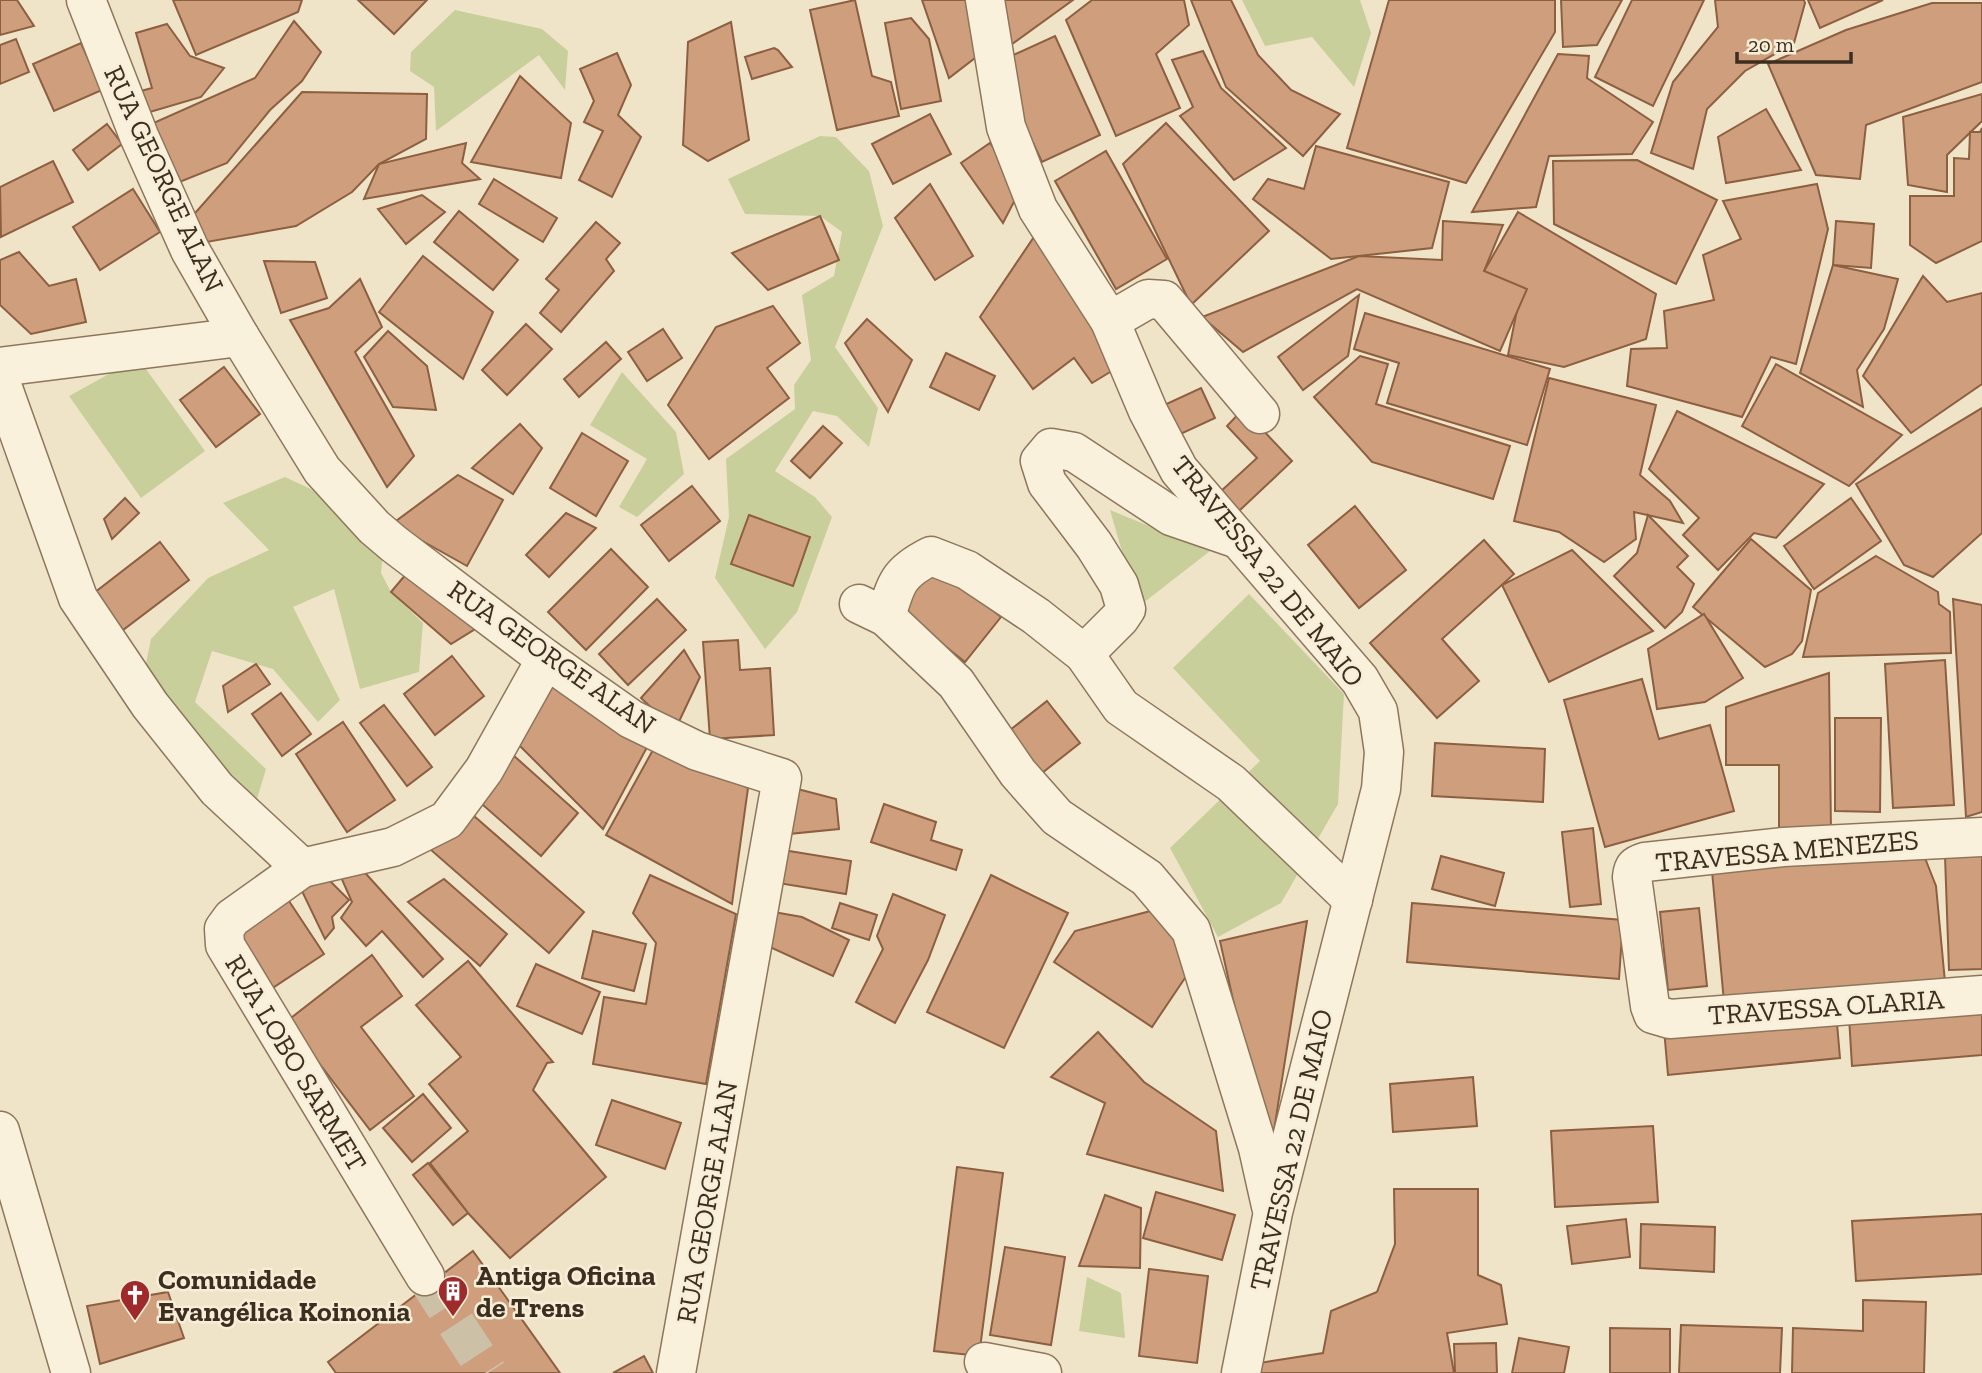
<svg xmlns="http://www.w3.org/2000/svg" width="1982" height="1373" font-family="'Zilla Slab',serif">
<rect width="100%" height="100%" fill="#f0e4c8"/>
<g fill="#c9cf9b">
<path d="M 1242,0 L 1360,0 L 1371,33 L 1354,87 L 1312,37 L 1265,46 Z"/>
<path d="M 455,10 L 542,29 L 568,51 L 565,90 L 539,55 L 436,131 L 434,87 L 410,71 L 411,52 Z"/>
<path d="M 820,136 L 836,137 L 869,171 L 883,226 L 835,347 L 878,408 L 869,447 L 837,416 L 813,411 L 775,471 L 815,497 L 832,517 L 797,612 L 765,649 L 715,578 L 729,517 L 726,459 L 795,409 L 794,385 L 811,360 L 802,295 L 834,276 L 842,232 L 820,216 L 745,214 L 728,179 Z"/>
<path d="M 138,358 L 205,451 L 141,498 L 69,396 Z"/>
<path d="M 622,372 L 676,432 L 684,474 L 637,517 L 619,507 L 647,459 L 590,425 Z"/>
<path d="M 285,477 L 311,489 L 383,552 L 381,573 L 391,592 L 423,623 L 419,672 L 360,689 L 334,589 L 293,607 L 340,700 L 318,722 L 273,669 L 212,651 L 195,702 L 266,769 L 254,809 L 142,683 L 151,639 L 208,578 L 269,550 L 223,503 Z"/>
<path d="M 1110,510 L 1210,551 L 1138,607 Z"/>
<path d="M 1249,594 L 1344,694 L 1338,804 L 1281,903 L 1218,937 L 1170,848 L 1260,761 L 1173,668 Z"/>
<path d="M 1087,1277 L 1121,1293 L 1125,1338 L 1079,1331 Z"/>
</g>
<g fill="#cf9f7d" stroke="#8d5f41" stroke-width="2">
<path d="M 0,0 L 17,0 L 34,26 L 0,35 Z"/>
<path d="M 173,0 L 302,0 L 298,12 L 196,55 Z"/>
<path d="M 358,0 L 427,0 L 394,34 Z"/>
<path d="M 855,0 L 872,76 L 891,82 L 899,116 L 837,130 L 810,10 Z"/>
<path d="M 922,0 L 972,0 L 984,51 L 949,78 Z"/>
<path d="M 997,0 L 1073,0 L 1008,47 Z"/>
<path d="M 1092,0 L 1184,0 L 1189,25 L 1156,54 L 1180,108 L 1116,136 L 1066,20 Z"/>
<path d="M 1191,0 L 1231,0 L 1258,55 L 1291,90 L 1340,114 L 1303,156 L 1226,87 Z"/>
<path d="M 1389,0 L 1555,0 L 1555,32 L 1466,183 L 1347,148 Z"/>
<path d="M 1561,0 L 1622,0 L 1597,45 L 1563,47 Z"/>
<path d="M 1632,0 L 1704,0 L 1653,106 L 1595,77 Z"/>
<path d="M 1715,0 L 1804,0 L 1805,3 L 1794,43 L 1745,71 L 1707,109 L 1693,169 L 1651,153 L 1673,82 L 1718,27 Z"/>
<path d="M 1808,0 L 1883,0 L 1820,28 Z"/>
<path d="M 1932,3 L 1982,3 L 1982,82 L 1866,125 L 1860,179 L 1816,175 L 1768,64 L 1846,30 Z"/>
<path d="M 911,18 L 929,39 L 941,101 L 901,109 L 885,23 Z"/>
<path d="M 294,21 L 321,52 L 302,81 L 270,110 L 227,163 L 172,185 L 149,125 L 255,78 Z"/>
<path d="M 731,22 L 749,140 L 708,161 L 683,145 L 688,42 Z"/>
<path d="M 167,24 L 190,56 L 224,68 L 201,97 L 143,114 L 137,92 L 152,88 L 136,33 Z"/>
<path d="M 1055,36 L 1100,135 L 1042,162 L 996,63 Z"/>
<path d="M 16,39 L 29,72 L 0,84 L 0,45 Z"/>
<path d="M 81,43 L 102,90 L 54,111 L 33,64 Z"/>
<path d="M 774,48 L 778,50 L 792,67 L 752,79 L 745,57 Z"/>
<path d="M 1203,51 L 1221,88 L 1286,148 L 1234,180 L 1180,116 L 1193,107 L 1172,60 Z"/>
<path d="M 617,53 L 631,85 L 618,115 L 641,137 L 612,197 L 579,180 L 603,131 L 584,122 L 594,101 L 580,69 Z"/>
<path d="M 1558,54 L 1589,56 L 1587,78 L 1653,122 L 1632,154 L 1549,156 L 1536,207 L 1472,212 Z"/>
<path d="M 520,76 L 571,123 L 561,178 L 471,162 Z"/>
<path d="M 302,92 L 427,94 L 426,139 L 379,164 L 352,192 L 296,226 L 201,243 L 189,220 Z"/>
<path d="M 1982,94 L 1982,121 L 1947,155 L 1947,192 L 1908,185 L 1903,117 Z"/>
<path d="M 1766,109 L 1801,170 L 1726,183 L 1718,137 Z"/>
<path d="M 930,114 L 951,154 L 893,184 L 872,144 Z"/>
<path d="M 1166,123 L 1269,231 L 1191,305 L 1123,164 Z"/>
<path d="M 107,124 L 122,144 L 88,170 L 73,150 Z"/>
<path d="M 1982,128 L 1982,241 L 1936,263 L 1910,245 L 1910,196 L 1954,196 L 1954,158 L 1969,159 L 1970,132 L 1980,132 Z"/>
<path d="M 466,143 L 462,163 L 480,179 L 364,199 L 379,164 Z"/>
<path d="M 990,143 L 1021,188 L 1003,223 L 961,163 Z"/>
<path d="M 1316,146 L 1449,182 L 1432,248 L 1331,259 L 1253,199 L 1268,179 L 1304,189 Z"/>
<path d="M 1106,151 L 1167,259 L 1116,289 L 1055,181 Z"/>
<path d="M 1637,160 L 1717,200 L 1676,284 L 1554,224 L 1553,161 Z"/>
<path d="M 53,161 L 73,202 L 1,237 L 0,187 Z"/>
<path d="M 494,179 L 557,218 L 543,242 L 479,204 Z"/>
<path d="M 930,184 L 973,256 L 935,280 L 895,218 Z"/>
<path d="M 1817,184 L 1828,229 L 1796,364 L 1771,357 L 1742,417 L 1627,386 L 1631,349 L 1667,348 L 1664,311 L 1714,300 L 1703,255 L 1741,239 L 1723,201 Z"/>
<path d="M 133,189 L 160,232 L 100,270 L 73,227 Z"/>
<path d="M 422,195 L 445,212 L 406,244 L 378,209 Z"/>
<path d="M 459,211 L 518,260 L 493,290 L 434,242 Z"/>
<path d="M 1518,212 L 1656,294 L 1646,339 L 1564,367 L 1508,355 L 1520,295 L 1483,273 Z"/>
<path d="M 820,216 L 839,260 L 768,290 L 732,253 Z"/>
<path d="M 1443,221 L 1503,225 L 1484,271 L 1527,289 L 1500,351 L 1357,289 L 1243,352 L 1202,317 L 1359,256 L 1442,260 Z"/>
<path d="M 1836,221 L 1874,224 L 1871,268 L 1833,265 Z"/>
<path d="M 596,222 L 620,243 L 606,259 L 614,271 L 561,332 L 540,313 L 559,290 L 546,279 Z"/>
<path d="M 1042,225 L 1120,366 L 1092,383 L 1074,358 L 1033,389 L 980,317 Z"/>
<path d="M 19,252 L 49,286 L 76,279 L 86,322 L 31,334 L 0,305 L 0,260 Z"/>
<path d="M 423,256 L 493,312 L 463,379 L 379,312 Z"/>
<path d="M 264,261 L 315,262 L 327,298 L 281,313 Z"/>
<path d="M 1833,265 L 1898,279 L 1884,329 L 1857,370 L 1863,407 L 1800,373 Z"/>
<path d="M 1923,276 L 1947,302 L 1982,293 L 1982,384 L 1911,433 L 1863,376 Z"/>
<path d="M 360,279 L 382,327 L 355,352 L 414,456 L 387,487 L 290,320 L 329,308 Z"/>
<path d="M 1359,295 L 1348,356 L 1303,390 L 1278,357 Z"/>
<path d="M 773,306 L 800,343 L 767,368 L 789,398 L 709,459 L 668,405 L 716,327 Z"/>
<path d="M 1365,313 L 1550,369 L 1527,445 L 1387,403 L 1399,363 L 1354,349 Z"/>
<path d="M 867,319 L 912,360 L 888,412 L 845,343 Z"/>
<path d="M 526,324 L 552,349 L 507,395 L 482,370 Z"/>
<path d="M 663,329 L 682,358 L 647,381 L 628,352 Z"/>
<path d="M 388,331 L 427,366 L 436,410 L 393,407 L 364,357 Z"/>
<path d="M 606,342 L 621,359 L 579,397 L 564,379 Z"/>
<path d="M 946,353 L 995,376 L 979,410 L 930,387 Z"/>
<path d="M 1360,356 L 1388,364 L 1376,404 L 1510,446 L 1493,499 L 1372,462 L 1314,397 Z"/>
<path d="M 1776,364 L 1902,435 L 1849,486 L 1742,426 Z"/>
<path d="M 224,367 L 260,414 L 216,447 L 180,400 Z"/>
<path d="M 1549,378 L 1656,405 L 1640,475 L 1670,501 L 1683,523 L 1634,512 L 1636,539 L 1604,562 L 1559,532 L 1514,521 Z"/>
<path d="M 1201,388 L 1215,418 L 1174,437 L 1160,407 Z"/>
<path d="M 1982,408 L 1982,533 L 1933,577 L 1904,565 L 1856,484 Z"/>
<path d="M 1243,409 L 1292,461 L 1239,511 L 1220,492 L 1257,458 L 1227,426 Z"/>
<path d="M 1677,411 L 1824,484 L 1776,538 L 1754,533 L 1718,570 L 1683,535 L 1699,518 L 1649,469 Z"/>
<path d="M 520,424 L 542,448 L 513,494 L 472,468 Z"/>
<path d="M 823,426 L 842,443 L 810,478 L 791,461 Z"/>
<path d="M 582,433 L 628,461 L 596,516 L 550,488 Z"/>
<path d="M 458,475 L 503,500 L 467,566 L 392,524 Z"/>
<path d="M 692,486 L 720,521 L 669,561 L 641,525 Z"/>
<path d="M 125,498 L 139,513 L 112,539 L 104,519 Z"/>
<path d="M 1851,498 L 1881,541 L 1814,589 L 1784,546 Z"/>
<path d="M 1355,506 L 1406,570 L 1359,608 L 1308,545 Z"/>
<path d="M 566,513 L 596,528 L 549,577 L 526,555 Z"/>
<path d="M 749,515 L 810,537 L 793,586 L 731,564 Z"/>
<path d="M 1648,515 L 1688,556 L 1677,567 L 1694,584 L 1682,612 L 1665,628 L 1614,576 L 1637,553 Z"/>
<path d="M 1751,539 L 1811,590 L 1802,641 L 1792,654 L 1765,667 L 1693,607 Z"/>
<path d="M 1484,540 L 1514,574 L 1442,639 L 1479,681 L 1437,718 L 1370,643 Z"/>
<path d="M 160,542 L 189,580 L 123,630 L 94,593 Z"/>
<path d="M 611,549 L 648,587 L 586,650 L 548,612 Z"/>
<path d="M 1572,550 L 1653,631 L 1549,682 L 1502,585 Z"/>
<path d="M 1876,556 L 1938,592 L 1939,604 L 1950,612 L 1951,653 L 1803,657 L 1818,593 Z"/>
<path d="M 932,561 L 1001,617 L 965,662 L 895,606 Z"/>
<path d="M 412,567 L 480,626 L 451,644 L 391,592 Z"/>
<path d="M 657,599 L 686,630 L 628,685 L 599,654 Z"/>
<path d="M 1953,599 L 1982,605 L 1982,812 L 1966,817 Z"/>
<path d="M 1704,614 L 1743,678 L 1705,702 L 1657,709 L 1648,649 Z"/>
<path d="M 738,640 L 740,670 L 770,668 L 774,735 L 710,739 L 703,642 Z"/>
<path d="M 684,650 L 700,677 L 675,730 L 641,698 Z"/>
<path d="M 452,656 L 484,696 L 435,735 L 404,694 Z"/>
<path d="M 1945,660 L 1954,805 L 1893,808 L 1885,664 Z"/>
<path d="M 256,664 L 270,684 L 228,712 L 223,686 Z"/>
<path d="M 1829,673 L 1831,832 L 1779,832 L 1779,765 L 1726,765 L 1726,707 Z"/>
<path d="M 1642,679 L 1659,739 L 1710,725 L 1734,811 L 1605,847 L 1564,700 Z"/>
<path d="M 546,681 L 652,738 L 603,829 L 515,741 Z"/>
<path d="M 281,693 L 311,734 L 282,756 L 252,714 Z"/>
<path d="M 1047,701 L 1080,743 L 1037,777 L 1005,734 Z"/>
<path d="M 384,705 L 432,767 L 407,786 L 360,723 Z"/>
<path d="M 1835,718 L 1881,718 L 1880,812 L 1835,811 Z"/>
<path d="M 343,722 L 395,800 L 347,832 L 296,754 Z"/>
<path d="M 659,739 L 748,788 L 732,904 L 606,835 Z"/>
<path d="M 1435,743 L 1545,749 L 1543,802 L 1432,796 Z"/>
<path d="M 513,755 L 578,813 L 541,856 L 475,798 Z"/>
<path d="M 790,787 L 836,799 L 839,829 L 778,835 Z"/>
<path d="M 884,804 L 936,822 L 931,840 L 962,850 L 956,870 L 871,842 Z"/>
<path d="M 466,809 L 584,912 L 549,953 L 431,850 Z"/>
<path d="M 1593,828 L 1601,904 L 1570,907 L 1562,832 Z"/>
<path d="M 783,850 L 851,861 L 846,894 L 778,883 Z"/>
<path d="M 1923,853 L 1936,886 L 1945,982 L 1724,1002 L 1712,871 Z"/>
<path d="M 1982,855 L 1982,969 L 1949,970 L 1945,856 Z"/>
<path d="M 1441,856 L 1504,873 L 1495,906 L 1432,889 Z"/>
<path d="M 358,865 L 443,959 L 423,977 L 382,931 L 366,946 L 341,918 L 352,902 L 336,866 Z"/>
<path d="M 324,875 L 349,900 L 332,917 L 334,928 L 325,939 L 300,887 Z"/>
<path d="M 650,875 L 736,914 L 706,1084 L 593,1064 L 604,997 L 646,1004 L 656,943 L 633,913 Z"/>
<path d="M 991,875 L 1068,913 L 1004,1048 L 927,1012 Z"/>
<path d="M 444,879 L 507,934 L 480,966 L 408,902 Z"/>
<path d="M 893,894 L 945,915 L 928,960 L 895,1023 L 856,1002 L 883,949 L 877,936 Z"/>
<path d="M 285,895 L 324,954 L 271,989 L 232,930 Z"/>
<path d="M 840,903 L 877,915 L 869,940 L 832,928 Z"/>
<path d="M 1412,903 L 1623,920 L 1619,979 L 1407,962 Z"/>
<path d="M 1699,908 L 1707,986 L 1668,990 L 1660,912 Z"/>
<path d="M 1158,909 L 1191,969 L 1152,1027 L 1054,962 L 1075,931 Z"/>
<path d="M 768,911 L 802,917 L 849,940 L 833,976 L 761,943 Z"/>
<path d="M 1307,921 L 1269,1162 L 1220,941 Z"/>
<path d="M 593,931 L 646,944 L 634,991 L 582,978 Z"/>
<path d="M 372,955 L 402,996 L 361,1027 L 414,1096 L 370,1130 L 287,1021 Z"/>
<path d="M 468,961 L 553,1062 L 547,1063 L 533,1090 L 606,1177 L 510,1258 L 468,1213 L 430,1163 L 468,1131 L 429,1084 L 461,1057 L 416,1005 Z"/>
<path d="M 536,964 L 600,992 L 582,1034 L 517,1006 Z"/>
<path d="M 1982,1006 L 1982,1055 L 1852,1066 L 1849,1017 Z"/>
<path d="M 1836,1012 L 1840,1058 L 1668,1075 L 1664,1029 Z"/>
<path d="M 1098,1032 L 1144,1082 L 1216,1131 L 1223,1191 L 1087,1154 L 1105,1103 L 1051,1077 Z"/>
<path d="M 1473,1077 L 1477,1126 L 1393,1132 L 1390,1084 Z"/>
<path d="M 423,1094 L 451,1128 L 412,1162 L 383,1128 Z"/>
<path d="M 612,1100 L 681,1123 L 665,1169 L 596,1145 Z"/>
<path d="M 1653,1126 L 1658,1202 L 1555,1207 L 1551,1131 Z"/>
<path d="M 428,1163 L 468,1213 L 453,1225 L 413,1175 Z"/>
<path d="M 957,1167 L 1003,1173 L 979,1356 L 934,1351 Z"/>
<path d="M 1394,1189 L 1478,1189 L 1478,1275 L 1501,1285 L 1507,1324 L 1447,1333 L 1454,1373 L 1257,1373 L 1253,1364 L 1323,1353 L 1331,1311 L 1377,1292 L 1395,1244 Z"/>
<path d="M 1156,1192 L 1235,1215 L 1222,1260 L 1143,1238 Z"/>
<path d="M 1105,1195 L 1141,1208 L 1140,1268 L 1079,1266 Z"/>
<path d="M 1982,1214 L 1982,1274 L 1856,1281 L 1852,1221 Z"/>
<path d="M 1626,1219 L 1630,1257 L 1572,1264 L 1567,1226 Z"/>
<path d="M 1641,1224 L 1715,1227 L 1714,1272 L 1640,1268 Z"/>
<path d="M 1005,1247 L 1065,1257 L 1051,1345 L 990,1335 Z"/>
<path d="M 473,1251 L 560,1373 L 336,1373 L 328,1362 Z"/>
<path d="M 1149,1269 L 1208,1276 L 1197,1363 L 1139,1356 Z"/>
<path d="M 168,1292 L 184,1338 L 100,1364 L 87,1306 Z"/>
<path d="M 1863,1300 L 1926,1302 L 1924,1373 L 1792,1373 L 1793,1328 L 1863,1331 Z"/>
<path d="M 1681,1325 L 1782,1328 L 1780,1373 L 1679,1373 Z"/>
<path d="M 1610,1328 L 1670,1329 L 1670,1373 L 1610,1373 Z"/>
<path d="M 1519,1338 L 1569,1347 L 1564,1373 L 1512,1373 Z"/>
<path d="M 1496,1343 L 1497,1373 L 1455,1373 L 1454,1344 Z"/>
<path d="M 644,1356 L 653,1373 L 613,1373 Z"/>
</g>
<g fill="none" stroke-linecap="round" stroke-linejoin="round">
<path stroke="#ccc0a6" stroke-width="38" stroke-dasharray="38 19" stroke-linecap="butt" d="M 425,1276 L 488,1373"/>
<g stroke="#8d765c" stroke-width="41">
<g id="minor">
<path d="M 86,0 L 139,136 L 190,250 L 240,337 L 322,470 L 374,527 L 394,544 L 546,659 L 631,719 L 697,751 L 782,778 L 676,1373"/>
<path d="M 985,0 L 1006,127 L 1038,209 L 1110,321 L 1148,411 L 1179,470 L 1360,680 L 1378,711 L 1384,752 L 1381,789 L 1273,1212 L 1241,1373"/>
<path d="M 1110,321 L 1148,299 L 1164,300 L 1260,414"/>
<path d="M 0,367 L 240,337"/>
<path d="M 0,380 L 78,598 L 150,705 L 217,789 L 302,868 L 232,918 L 224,929 L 225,945 L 425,1276"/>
<path d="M 859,604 L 886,617 L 956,683 L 1018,773 L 1057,817 L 1147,878 L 1191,930 L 1258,1148 L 1271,1206"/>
<path d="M 886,617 C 896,582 899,572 931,556 L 967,570 L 1036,616 L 1084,654 L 1121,707 L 1231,783 L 1353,900"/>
<path d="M 1084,654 L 1120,618 L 1126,609 L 1119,585 L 1094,545 L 1047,483 L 1040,461 L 1051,448 L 1074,452 L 1171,516 L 1238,539"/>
<path d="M 1982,837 L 1783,847 L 1645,862 C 1635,865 1633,867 1632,877 L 1650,1006 L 1653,1014 L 1670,1019 L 1982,995"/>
<path d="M 302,868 L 393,847 L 447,820 L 484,770 L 546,659"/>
<path d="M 0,1131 L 71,1373"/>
<path d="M 984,1362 L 1042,1373"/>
</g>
</g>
<use href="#minor" stroke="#faf1dc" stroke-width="38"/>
</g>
<defs>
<g id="building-pin" transform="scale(1.575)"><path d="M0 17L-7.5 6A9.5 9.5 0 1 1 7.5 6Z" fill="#9e2a2b" stroke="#f7eed8"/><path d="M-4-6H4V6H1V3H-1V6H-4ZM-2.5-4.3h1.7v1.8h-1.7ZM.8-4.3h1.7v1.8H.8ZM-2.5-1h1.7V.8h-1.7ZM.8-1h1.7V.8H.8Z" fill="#fff"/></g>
<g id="church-pin" transform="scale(1.575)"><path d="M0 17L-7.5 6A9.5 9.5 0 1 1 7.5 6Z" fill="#9e2a2b" stroke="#f7eed8"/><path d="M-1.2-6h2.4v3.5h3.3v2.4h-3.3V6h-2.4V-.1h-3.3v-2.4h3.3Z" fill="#fff"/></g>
</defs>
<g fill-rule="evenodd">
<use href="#building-pin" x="453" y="1291"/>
<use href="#church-pin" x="135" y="1295"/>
</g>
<g text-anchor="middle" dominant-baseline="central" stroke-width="5" stroke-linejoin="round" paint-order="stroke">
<g font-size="28" fill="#3d2e20" stroke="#f7eed8">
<text transform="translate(164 179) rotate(65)">RUA GEORGE ALAN</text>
<text transform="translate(1268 571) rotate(51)">TRAVESSA 22 DE MAIO</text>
<text transform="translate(552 657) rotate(35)">RUA GEORGE ALAN</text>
<text transform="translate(1787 851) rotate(-5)">TRAVESSA MENEZES</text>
<text transform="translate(1826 1007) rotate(-4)">TRAVESSA OLARIA</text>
<text transform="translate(296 1063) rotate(59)">RUA LOBO SARMET</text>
<text transform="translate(1291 1150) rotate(-77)">TRAVESSA 22 DE MAIO</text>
<text transform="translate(707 1202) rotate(-80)">RUA GEORGE ALAN</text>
</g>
<g font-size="28" font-weight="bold" fill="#3d2e20" stroke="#f7eed8" text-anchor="start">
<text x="476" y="1275">Antiga Oficina<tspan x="476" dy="32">de Trens</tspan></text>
<text x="158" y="1279">Comunidade<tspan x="158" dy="32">Evangélica Koinonia</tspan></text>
</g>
</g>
<path d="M1737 52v10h114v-10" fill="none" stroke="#3d2e20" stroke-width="3.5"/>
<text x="1748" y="52" font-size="21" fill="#3d2e20" stroke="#f7eed8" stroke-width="5" paint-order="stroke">20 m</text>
</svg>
